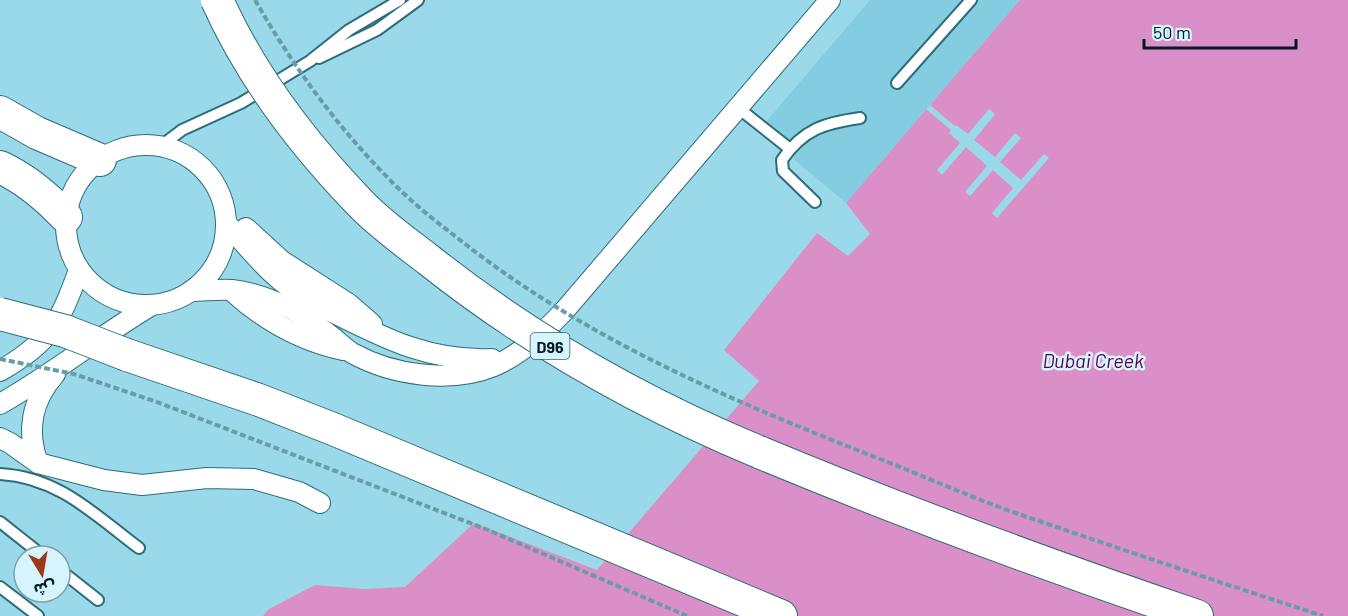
<svg xmlns="http://www.w3.org/2000/svg" width="1348" height="616" font-family="Barlow,'Noto Sans Arabic',sans-serif">
<rect width="100%" height="100%" fill="#9ad9ea"/>
<path fill="#84cde0" d="M 870,0 L 1020,0 L 846,203 L 759,130 Z"/>
<path fill="#da8fc8" d="M 1020,0 L 1348,0 L 1348,616 L 263,616 L 269,609 L 315,585 L 364,589 L 405,587 L 474,523 L 597,570 L 759,381 L 724,350 L 817,233 L 848,256 L 870,234 L 846,203 Z"/>
<path fill="#9ad9ea" d="M 930,105 L 955,126 L 956,125 L 968,134 L 989,109 L 995,114 L 974,140 L 995,157 L 1015,133 L 1021,138 L 1000,162 L 1021,180 L 1044,154 L 1049,158 L 997,218 L 992,213 L 1013,188 L 993,170 L 970,196 L 965,192 L 987,166 L 966,147 L 942,175 L 937,170 L 960,143 L 949,133 L 951,130 L 926,109 Z"/>
<g fill="none" stroke-linecap="round" stroke-linejoin="round">
<g stroke="#2d6c7b" stroke-width="14">
<g id="service">
<path d="M 319,58 L 377,30 L 418,0"/>
<path d="M 897,83 L 971,0"/>
<path d="M 737,107 L 790,149"/>
<path d="M 161,146 L 182,130 L 241,103 L 310,61 L 349,30 L 400,0"/>
<path d="M 815,202 L 783,171 L 782,160 C 803,129 825,123 860,118"/>
<path d="M 0,474 C 58,477 95,515 139,548"/>
<path d="M 0,522 L 43,556"/>
<path d="M 60,570 L 98,600"/>
<path d="M 0,587 L 38,616"/>
</g>
</g>
<g stroke="#2d6c7b" stroke-width="22">
<g id="minor">
<circle cx="146" cy="225" r="80"/>
<path d="M 227,224 C 254,254 274,281 310,301 C 372,331 420,362 492,359"/>
<path d="M 246,228 L 282,261 L 349,304 L 372,324"/>
<path d="M 191,291 C 205,291 219,289 232,290 C 267,294 300,312 327,333 C 336,339 343,347 352,353 C 392,375 450,384 494,366 C 522,354 544,332 565,310 L 830,0"/>
<path d="M 233,292 C 265,321 301,341 343,350"/>
<path d="M 0,371 C 51,341 59,324 79,270"/>
<path d="M 0,404 C 53,374 100,336 152,305"/>
<path d="M 0,438 L 10,443 L 38,463 L 104,480 L 142,485 L 207,478 L 254,479 L 299,492 L 320,503"/>
<path d="M 38,463 C 26,431 32,400 55,374"/>
</g>
</g>
<g stroke="#2d6c7b" stroke-width="34">
<g id="primary">
<path d="M 0,112 L 37,133 L 100,160"/>
<path d="M 0,167 C 26,179 46,196 66,217"/>
<path d="M 127,355 L 259,400 L 333,429 L 781,616"/>
<path d="M 759,452 C 903,512 1050,566 1197,616"/>
</g>
</g>
<use href="#service" stroke="#fff" stroke-width="10"/>
<use href="#minor" stroke="#fff" stroke-width="20"/>
<use href="#primary" stroke="#fff" stroke-width="32"/>
<g stroke="#2d6c7b" stroke-width="34" stroke-linecap="butt">
<g id="primary-bridge">
<path d="M 217,0 C 251,76 303,144 360,203 C 381,225 407,243 430,261 C 531,341 641,403 759,452"/>
<path d="M 0,314 L 65,331 L 127,355"/>
</g>
</g>
<g stroke="#699ca9" stroke-width="4" stroke-dasharray="6 3" stroke-linecap="butt">
<path d="M 255,0 C 294,68 340,131 396,186 C 416,206 438,223 460,240 C 585,339 732,401 880,459 C 923,476 966,495 1010,511 C 1114,547 1219,582 1323,616"/>
<path d="M 0,359 L 74,374 L 157,402 L 488,530 L 687,616"/>
</g>
<use href="#primary-bridge" stroke="#fff" stroke-width="32"/>
</g>
<g text-anchor="middle" dominant-baseline="central" stroke-width="5" stroke-linejoin="round" paint-order="stroke">
<rect fill="#d5f4fc" stroke="#415d63" stroke-width="1.5" x="530.5" y="333" width="39" height="26" rx="4.5"/>
<g font-size="16" font-weight="bold" fill="#021c22">
<text x="550" y="346">D96</text>
</g>
<g font-size="20" font-style="italic" fill="#5d004f" stroke="#d5f4fc">
<text x="1093" y="360">Dubai Creek</text>
</g>
</g>
<g transform="translate(42 574) rotate(169)"><circle r="28" fill="#d5f4fc" stroke="#819ea5" stroke-width="1.5"/>
<path d="M0-4.5L10 22L0 15L-10 22Z" fill="#9f371a"/>
<text y="-9" font-size="16" font-weight="bold" text-anchor="middle" fill="#021c22">ش</text>
</g>
<path d="M1144 39v9h152v-9" fill="none" stroke="#021c22" stroke-width="3"/>
<text x="1153" y="39" font-size="18" fill="#021c22" stroke="#d5f4fc" stroke-width="4.5" paint-order="stroke">50 m</text>
</svg>
